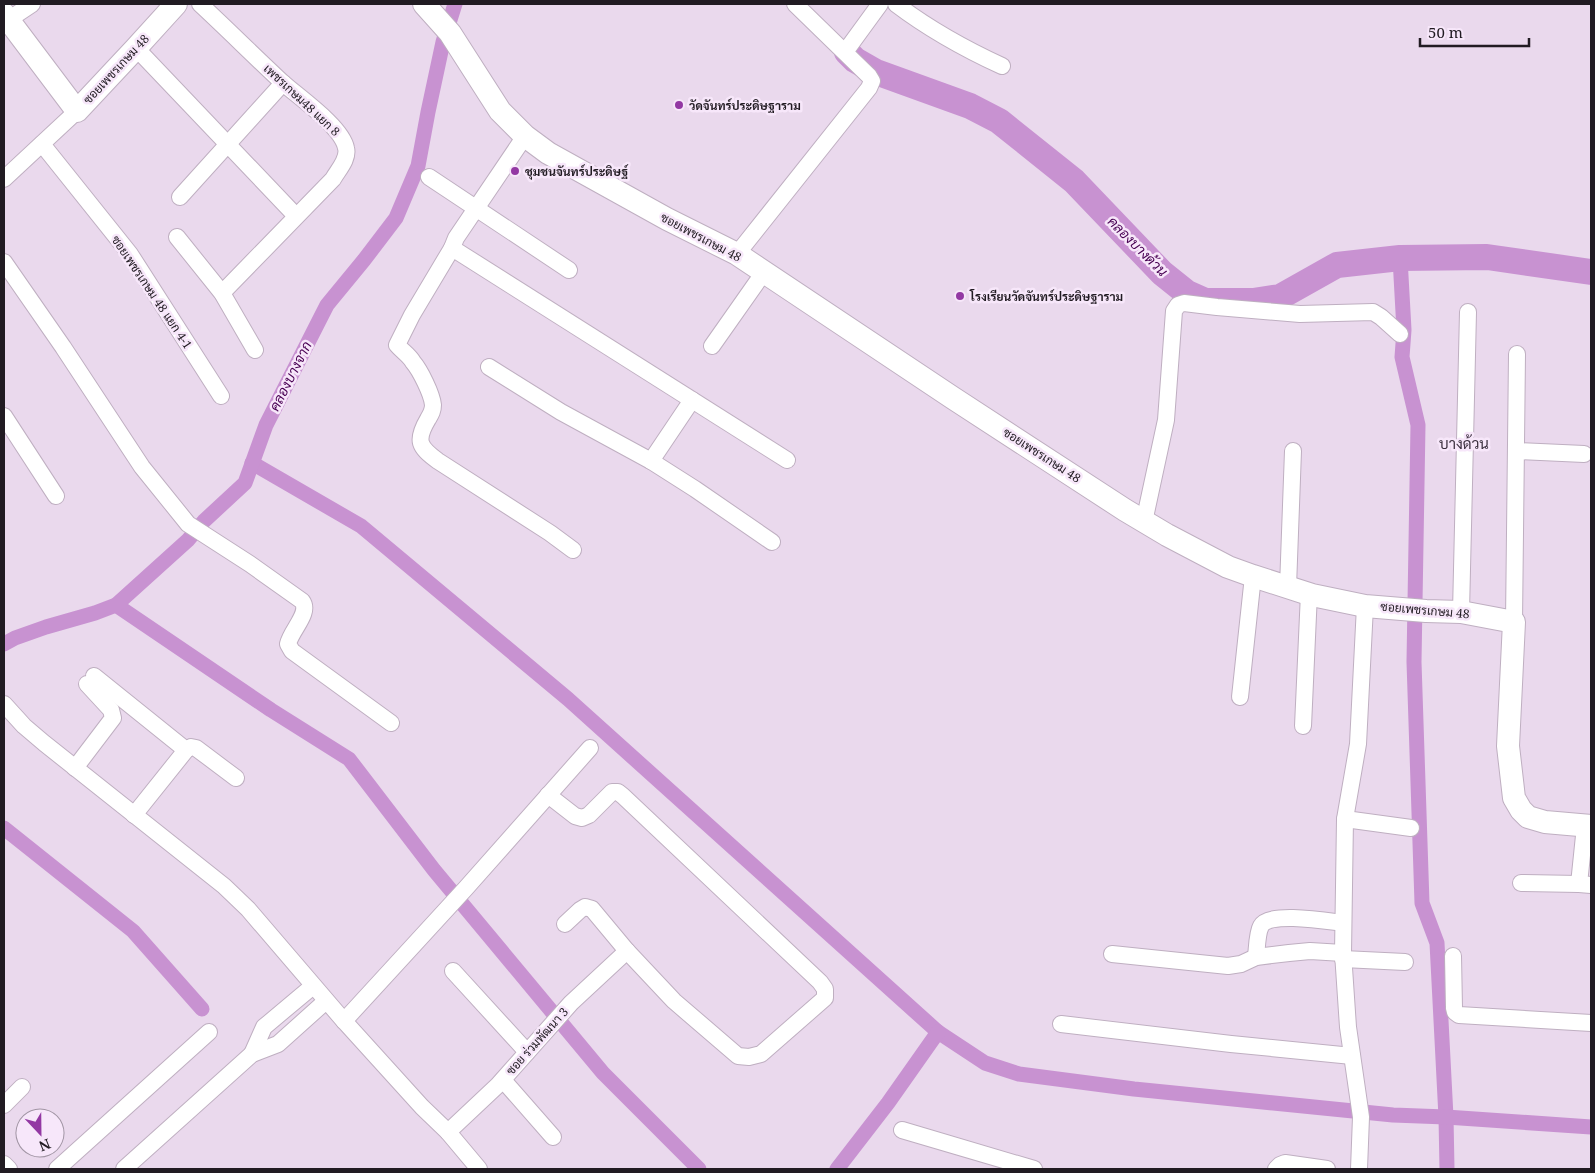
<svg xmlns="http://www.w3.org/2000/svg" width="1595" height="1173" font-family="'Noto Serif',Sarabun,serif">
<rect width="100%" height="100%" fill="#ead9ed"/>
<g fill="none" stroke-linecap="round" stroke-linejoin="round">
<g stroke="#c892d1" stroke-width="15">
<path d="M 1400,258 L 1404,330 L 1402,357 L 1418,425 L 1414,662 L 1422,903 L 1437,943 L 1446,1117 L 1447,1169"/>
<path d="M 252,463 L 361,526 L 568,699 L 938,1032 L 985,1063 L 1019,1074 L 1134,1089 L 1393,1115 L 1446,1117 L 1591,1127"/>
<path d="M 116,605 L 271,710 L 349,759 L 434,870 L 603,1073 L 699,1169"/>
<path d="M 4,644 L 15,638 L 46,627 L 95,613 L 116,605 L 188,540 L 204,521 L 245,483 L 266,425 L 327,305 L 364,260 L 396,218 L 418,166 L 428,112 L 443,42 L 455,4"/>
<path d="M 4,828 L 133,931 L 202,1009"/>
<path d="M 837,1169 L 888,1103 L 938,1032"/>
</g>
<path stroke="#c892d1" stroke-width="26" d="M 847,52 L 855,60 L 876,72 L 970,106 L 999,121 L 1074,181 L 1162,273 L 1187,293 L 1205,301 L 1253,301 L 1280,297 L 1337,265 L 1400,258 L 1487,257 L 1591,272"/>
<g stroke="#bfafc1" stroke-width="18">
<g id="street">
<path d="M 200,4 C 228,30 255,57 283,83 C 300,98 342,127 346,148 C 349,159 338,170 333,179 L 222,293"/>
<path d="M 896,4 C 929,29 965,49 1002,66"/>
<path d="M 8,20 L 32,4"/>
<path d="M 136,48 L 296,216"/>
<path d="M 845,52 L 880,4"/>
<path d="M 525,136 L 456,238 L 452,248 L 412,315 L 397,345 C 402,351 409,355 413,362 C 420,370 432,394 433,405 C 433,411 431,414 428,419 C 415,441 419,447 438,461 L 550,533 L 573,550"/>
<path d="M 42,144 L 130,254 L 221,396"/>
<path d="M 429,177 L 569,270"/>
<path d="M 4,179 L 77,111"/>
<path d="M 180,197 L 283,83"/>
<path d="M 177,237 L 222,293 L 255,350"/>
<path d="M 452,248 L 787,460"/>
<path d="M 737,254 L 869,88 L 872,81 L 869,76 L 795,4"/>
<path d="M 4,262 L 63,347 L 142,467 L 188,524 L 250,564 L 302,601 C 311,613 291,630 288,644 L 292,651 L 391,723"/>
<path d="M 712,346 L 764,272"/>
<path d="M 489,367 L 561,412 L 651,461 L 695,489 L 772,542"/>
<path d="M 4,416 L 56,496"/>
<path d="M 1516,451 L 1584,454"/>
<path d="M 651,461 L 692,400"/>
<path d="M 1144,522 L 1166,420 L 1174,311 L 1178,305 L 1184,303 L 1217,307 L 1300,314 L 1373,312 L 1381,317 L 1400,334"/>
<path d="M 1288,587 L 1293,451"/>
<path d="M 1461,612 L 1468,312"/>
<path d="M 1514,622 L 1517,354"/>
<path d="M 94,676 L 186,750"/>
<path d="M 1240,697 L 1253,576"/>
<path d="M 4,704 L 24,726 L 44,743 L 224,886 L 248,909 L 344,1021 L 422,1107 L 448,1132 L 479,1169"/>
<path d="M 1303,726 L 1309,593"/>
<path d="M 75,768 L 113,718 L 111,710 L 87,684"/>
<path d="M 548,795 L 575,816 L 582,818 L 589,815 L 612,792 L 618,792 L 623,796 L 820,982 L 825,989 L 825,998 L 761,1054 L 749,1057 L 738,1056 L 674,1001 L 627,951 L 592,909 L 585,907 L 580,910 L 565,924"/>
<path d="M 134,815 L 186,750 L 191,747 L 196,748 L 236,778"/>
<path d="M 1345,819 L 1411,828"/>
<path d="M 1521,883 L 1579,884 L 1591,885"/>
<path d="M 1579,884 L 1585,826"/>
<path d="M 1112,954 L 1228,966 L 1241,964 L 1256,957 L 1289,953 L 1310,951 L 1343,953"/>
<path d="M 1453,956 L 1454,1008 L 1455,1012 L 1459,1015 L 1591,1023"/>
<path d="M 1256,957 C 1257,949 1257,933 1261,926 C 1268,911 1327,921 1343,923"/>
<path d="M 1343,959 L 1405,962"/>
<path d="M 453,971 L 527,1052"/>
<path d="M 344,1021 L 466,888 L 590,748"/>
<path d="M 1061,1024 L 1231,1044 L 1352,1056"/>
<path d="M 252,1054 L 264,1027 L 313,986"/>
<path d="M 503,1080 L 553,1137"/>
<path d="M 4,1105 L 22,1087"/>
<path d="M 902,1130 L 1034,1169"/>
<path d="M 448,1132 L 498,1085 L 571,1003 L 627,951"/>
<path d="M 4,1164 L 9,1169"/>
<path d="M 57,1169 L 209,1032"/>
<path d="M 124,1169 L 252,1054 L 278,1044 L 326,1001"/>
<path d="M 1276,1169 L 1280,1165 L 1285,1163 L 1327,1169"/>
<path d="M 1359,1169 L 1361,1117 L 1348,1027 L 1343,953 L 1345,819 L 1358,744 L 1365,606"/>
</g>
</g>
<g stroke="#bfafc1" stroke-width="24">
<g id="secondary">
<path d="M 424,4 L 450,33 L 500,111 L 525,136 L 548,153 L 667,219 L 737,254 L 953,398 L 1125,510 L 1167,535 L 1228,567 L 1253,576 L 1312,595 L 1365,606 L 1426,611 L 1461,612 L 1514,622 L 1508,746 L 1514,798 L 1521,810 L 1528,817 L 1545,822 L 1591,826"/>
<path d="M 4,14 L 77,111 L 136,48 L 176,4"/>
</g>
</g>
<use href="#street" stroke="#fff" stroke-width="16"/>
<use href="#secondary" stroke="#fff" stroke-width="22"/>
</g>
<g fill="#9338a3" stroke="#f7e7fa" stroke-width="2">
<circle cx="679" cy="105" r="5"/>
<circle cx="515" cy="171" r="5"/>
<circle cx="960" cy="296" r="5"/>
</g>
<g text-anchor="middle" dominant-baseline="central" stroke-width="5" stroke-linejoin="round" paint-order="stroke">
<g font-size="12" fill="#211b22" stroke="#f7e7fa">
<text transform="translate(116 69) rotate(-47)">ซอยเพชรเกษม 48</text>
<text transform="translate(302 100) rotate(43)">เพชรเกษม48 แยก 8</text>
<text transform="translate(701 237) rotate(28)">ซอยเพชรเกษม 48</text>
<text transform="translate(152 292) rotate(56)">ซอยเพชรเกษม 48 แยก 4-1</text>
<text transform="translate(1042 455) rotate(33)">ซอยเพชรเกษม 48</text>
<text transform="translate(1425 610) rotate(5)">ซอยเพชรเกษม 48</text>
<text transform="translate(537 1041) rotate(-48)">ซอย ร่วมพัฒนา 3</text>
</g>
<g font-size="12" font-weight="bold" fill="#211b22" stroke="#f7e7fa" text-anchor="start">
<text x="689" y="105">วัดจันทร์ประดิษฐาราม</text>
<text x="525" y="171">ชุมชนจันทร์ประดิษฐ์</text>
<text x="970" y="296">โรงเรียนวัดจันทร์ประดิษฐาราม</text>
</g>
<g font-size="14" font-style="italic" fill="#480153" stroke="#f7e7fa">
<text transform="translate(1138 246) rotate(45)">คลองบางด้วน</text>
<text transform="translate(290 376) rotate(-63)">คลองบางจาก</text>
</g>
<g font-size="15" fill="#3c303f" stroke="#f7e7fa">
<text x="1464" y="443">บางด้วน</text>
</g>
</g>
<rect width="1595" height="1173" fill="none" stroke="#211b22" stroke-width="10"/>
<g transform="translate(40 1133) rotate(158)"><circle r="24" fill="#f7e7fa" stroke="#a195a4"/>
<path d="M0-4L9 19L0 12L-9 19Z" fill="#9338a3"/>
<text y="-8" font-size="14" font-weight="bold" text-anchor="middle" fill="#211b22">N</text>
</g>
<path d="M1420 38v8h109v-8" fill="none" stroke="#211b22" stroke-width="2.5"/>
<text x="1428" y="38" font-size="15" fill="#211b22" stroke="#f7e7fa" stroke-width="4" paint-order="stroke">50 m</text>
</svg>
